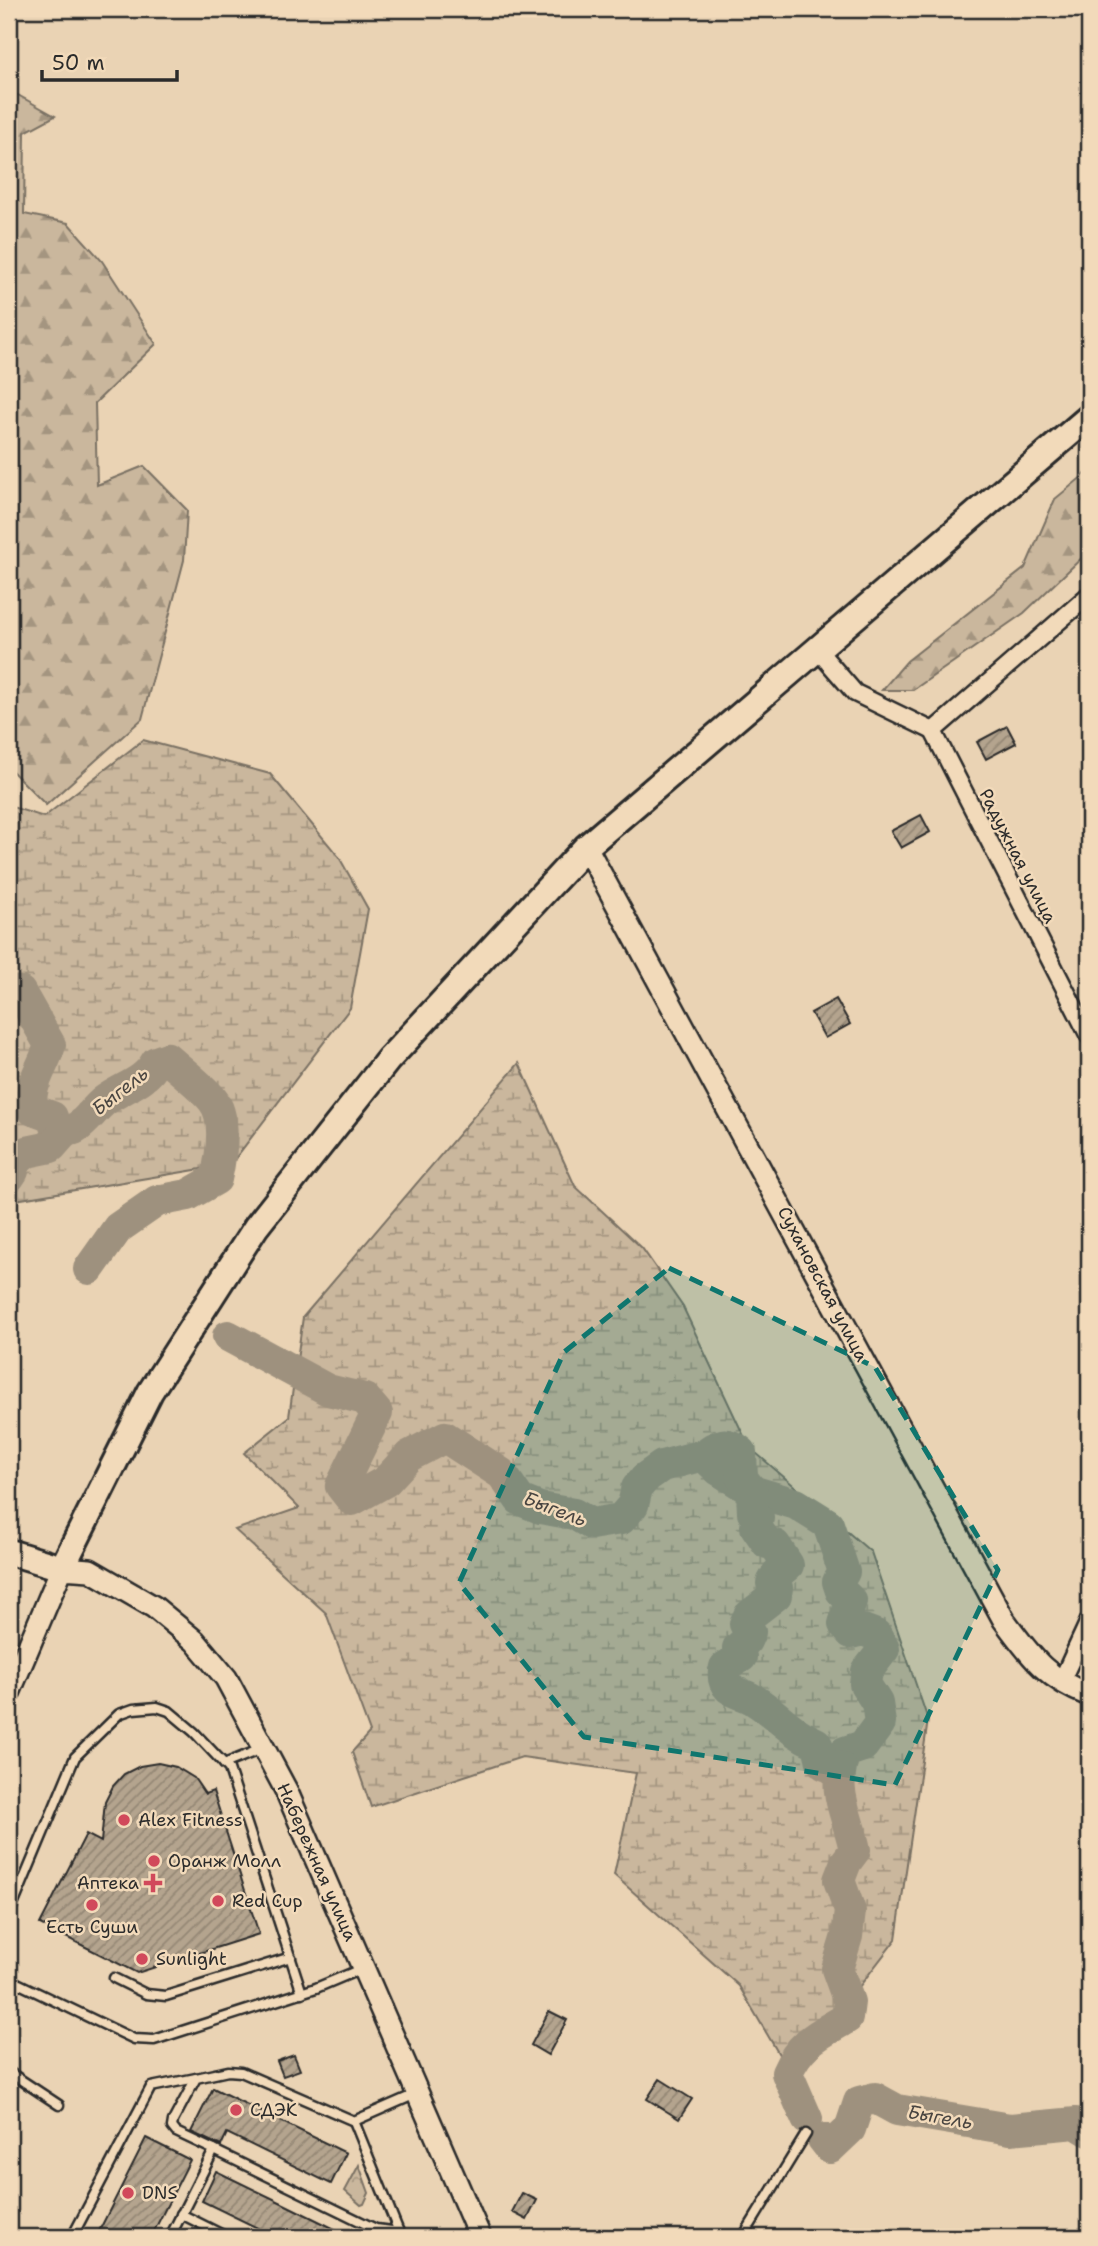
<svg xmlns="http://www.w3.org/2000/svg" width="1098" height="2246" font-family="'Shantell Sans',sans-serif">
<defs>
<pattern id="forest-firs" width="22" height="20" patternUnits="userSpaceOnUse" patternTransform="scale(1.75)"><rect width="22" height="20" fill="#cab79d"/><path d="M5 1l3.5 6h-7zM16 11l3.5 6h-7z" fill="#a49580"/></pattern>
<pattern id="wetland-marsh" width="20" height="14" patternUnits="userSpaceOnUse" patternTransform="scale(1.75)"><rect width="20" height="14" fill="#cab79d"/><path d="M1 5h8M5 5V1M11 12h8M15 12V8" fill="none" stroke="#a49580"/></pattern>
<pattern id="park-crowns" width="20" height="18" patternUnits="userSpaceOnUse" patternTransform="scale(1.75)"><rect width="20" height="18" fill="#cab79d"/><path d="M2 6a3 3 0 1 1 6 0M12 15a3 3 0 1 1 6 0" fill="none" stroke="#a49580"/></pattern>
<pattern id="building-hatch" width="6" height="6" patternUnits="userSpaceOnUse" patternTransform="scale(1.75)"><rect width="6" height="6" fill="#b4a48e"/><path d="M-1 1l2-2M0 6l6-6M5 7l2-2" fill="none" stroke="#938674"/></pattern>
</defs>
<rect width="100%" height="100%" fill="#ead3b4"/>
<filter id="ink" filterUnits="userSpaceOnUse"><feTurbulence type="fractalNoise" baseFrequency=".0143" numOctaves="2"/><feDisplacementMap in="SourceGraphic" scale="14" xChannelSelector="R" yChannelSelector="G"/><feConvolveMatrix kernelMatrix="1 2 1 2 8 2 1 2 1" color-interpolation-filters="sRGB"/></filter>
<g filter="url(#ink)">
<g fill="url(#forest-firs)" stroke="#7a7164" stroke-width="2">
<path d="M 9,90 L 55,116 L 25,132 L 24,214 L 68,223 L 102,261 L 156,344 L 95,403 L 97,485 L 144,466 L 187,510 L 184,560 L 142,719 L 46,805 L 9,768 Z"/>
<path d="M 1089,471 L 1089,551 L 1024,613 L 913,690 L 882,690 L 907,661 L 1025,568 L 1055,499 Z"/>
</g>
<g fill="url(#wetland-marsh)" stroke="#7a7164" stroke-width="2">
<path d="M 143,740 L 270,774 L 339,857 L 368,909 L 350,1008 L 231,1164 L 9,1201 L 9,806 L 44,817 Z"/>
<path d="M 519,1063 L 575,1186 L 642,1248 L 683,1307 L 749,1447 L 871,1552 L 928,1720 L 896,1939 L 791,2075 L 739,1986 L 614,1875 L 636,1773 L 522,1757 L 371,1807 L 352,1752 L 370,1732 L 326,1613 L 235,1530 L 299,1508 L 244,1453 L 289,1417 L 303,1317 Z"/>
</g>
<path fill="url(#park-crowns)" stroke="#7a7164" stroke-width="2" d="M 359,2165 L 369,2193 L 364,2204 L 361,2205 L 345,2191 Z"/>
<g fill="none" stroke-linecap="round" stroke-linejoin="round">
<g stroke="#9e917e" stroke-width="32">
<path d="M 9,991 L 20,992 L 50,1045 C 44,1067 26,1087 33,1110 L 52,1117 L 55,1126 C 62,1129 69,1132 76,1128 C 87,1121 94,1109 104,1101 C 121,1088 146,1082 156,1062 L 167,1058 C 181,1071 199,1084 212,1099 C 228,1118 221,1157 216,1179 L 188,1195 L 157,1201 L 118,1228 L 89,1269"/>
<path d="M 9,1177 L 13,1171 L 15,1162 L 27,1152 L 51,1147 L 66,1130"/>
<path d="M 228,1336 L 328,1390 L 365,1399 L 377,1413 L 341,1486 L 352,1500 L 386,1481 L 409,1456 L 445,1437 L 502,1474 L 520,1500 L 540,1508 L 574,1514 L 591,1524 L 621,1519 L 633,1505 L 637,1488 L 645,1478 L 662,1466 L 703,1455 L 719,1470 L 752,1491 L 796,1504 L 828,1524 L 844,1572 L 838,1582 L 841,1591 L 851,1601 L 844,1624 L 851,1633 L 863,1630 L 876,1635 L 884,1649 L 867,1671 L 865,1684 L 877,1703 L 880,1723 L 863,1746 L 845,1752 C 831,1793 847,1811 855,1850 L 846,1862 L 839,1880 L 850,1911 L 847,1936 L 837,1969 L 849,2002 L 847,2018 C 820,2034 800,2042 787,2073 L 807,2119"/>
<path d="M 703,1455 C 718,1445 725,1439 741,1452 L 742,1478 L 752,1491 L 753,1513 L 758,1518 L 756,1527 L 767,1543 L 775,1545 L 788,1565 L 777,1574 L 772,1583 L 777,1588 L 776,1595 L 749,1616 L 745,1624 L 750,1632 L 746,1641 L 738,1648 L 741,1657 L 725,1667 C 723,1674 723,1682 729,1688 C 735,1693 747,1695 754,1700 C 777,1714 791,1733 816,1743 C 826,1760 814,1767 840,1767"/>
<path d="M 823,2139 L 830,2148 L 850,2129 L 859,2102 L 875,2098 L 897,2110 L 1010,2129 L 1076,2123 L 1089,2131"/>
</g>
</g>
<g fill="url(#building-hatch)" stroke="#2b2b2b" stroke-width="2">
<path d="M 1007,726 L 1016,743 L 986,759 L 977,742 Z"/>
<path d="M 921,815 L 930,832 L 901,848 L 891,831 Z"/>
<path d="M 836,999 L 850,1024 L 825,1038 L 811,1013 Z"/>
<path d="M 158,1763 L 176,1767 L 194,1778 L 205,1794 L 213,1791 L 259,1934 L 137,1973 L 40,1924 L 86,1834 L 101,1842 L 105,1802 L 113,1786 L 124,1774 L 140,1766 Z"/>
<path d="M 549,2011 L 567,2020 L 548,2055 L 531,2045 Z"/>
<path d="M 294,2055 L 300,2070 L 283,2076 L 277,2061 Z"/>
<path d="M 660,2079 L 692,2099 L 679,2119 L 647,2099 Z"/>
<path d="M 213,2088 L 346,2153 L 331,2184 L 227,2133 L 221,2146 L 191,2132 Z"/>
<path d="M 146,2138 L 190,2160 L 151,2237 L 96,2237 Z"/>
<path d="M 216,2171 L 282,2203 L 351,2237 L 276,2237 L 202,2201 Z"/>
<path d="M 522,2193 L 537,2200 L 527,2220 L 512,2212 Z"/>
</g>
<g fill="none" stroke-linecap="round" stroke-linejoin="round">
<g stroke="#2b2b2b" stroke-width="13">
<g id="lane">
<path d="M 224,1764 L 264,1748"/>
<path d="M 9,1915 L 75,1757 L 119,1714 L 133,1709 L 157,1707 L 169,1711 L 194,1732 L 229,1769 L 302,1993"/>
<path d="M 114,1978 L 146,1994 L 166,1996 L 291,1957"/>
<path d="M 9,1979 L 134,2039 L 154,2040 L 316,1988 L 361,1969"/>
<path d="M 9,2072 L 59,2105"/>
<path d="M 214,2150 L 376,2229 L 399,2232"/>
<path d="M 181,2214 L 227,2237"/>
<path d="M 72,2237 L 151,2087 L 196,2078"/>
<path d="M 170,2237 L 214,2150 L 176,2132 L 172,2127 L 173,2121 L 196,2078 L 228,2071 L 241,2072 L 354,2121"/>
<path d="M 401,2237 L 354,2121 L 418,2093"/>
<path d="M 743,2237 L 806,2134"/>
</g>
</g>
<g stroke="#2b2b2b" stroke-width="21">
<g id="street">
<path d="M 816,648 L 855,693 L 933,731"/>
<path d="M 933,731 L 1089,1036"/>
<path d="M 933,731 L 1089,595"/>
<path d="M 1061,1682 L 1089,1621"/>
</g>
</g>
<g stroke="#2b2b2b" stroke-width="26">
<g id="secondary">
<path d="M 586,847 L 1004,1620 C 1031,1656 1045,1678 1089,1695"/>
<path d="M 9,1693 L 62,1568 L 90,1570 L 154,1607 L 195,1641 L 226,1678 L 286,1790 L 480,2237"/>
</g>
</g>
<g stroke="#2b2b2b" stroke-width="30">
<path id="primary" d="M 9,1552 L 62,1568 L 150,1392 L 256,1227 L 388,1060 L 586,847 L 1089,417"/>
</g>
<use href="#lane" stroke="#f2daba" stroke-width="8"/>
<use href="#street" stroke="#f2daba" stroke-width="16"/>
<use href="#secondary" stroke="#f2daba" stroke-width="21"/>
<use href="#primary" stroke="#f2daba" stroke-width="24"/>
</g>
</g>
<path fill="#0f766e" fill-opacity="0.2" stroke="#0f766e" stroke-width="5" stroke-dasharray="14 9" stroke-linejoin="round" d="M 669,1268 L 875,1367 L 998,1570 L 895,1785 L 584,1737 L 459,1583 L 564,1352 Z"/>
<g fill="#d1495b" stroke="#f2daba" stroke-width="2.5">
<circle cx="124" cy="1820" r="7"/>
<circle cx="154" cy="1861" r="7"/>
<path d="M149.5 1872.5h7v7h7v7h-7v7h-7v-7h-7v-7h7z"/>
<circle cx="218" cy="1901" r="7"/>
<circle cx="92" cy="1905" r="7"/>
<circle cx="142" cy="1959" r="7"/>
<circle cx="236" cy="2110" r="7"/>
<circle cx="128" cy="2193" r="7"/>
</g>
<g text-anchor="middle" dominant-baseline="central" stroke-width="5" stroke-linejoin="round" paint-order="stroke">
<g font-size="18" fill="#2b2b2b" stroke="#f2daba">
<text transform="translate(1018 856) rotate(63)">Радужная улица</text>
<text transform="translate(823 1284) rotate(62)">Сухановская улица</text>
<text transform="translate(317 1862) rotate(66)">Набережная улица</text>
</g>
<g font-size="18" fill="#2b2b2b" stroke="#f2daba" text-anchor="start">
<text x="138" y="1820">Alex Fitness</text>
<text x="168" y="1861">Оранж Молл</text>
<text x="139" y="1883" text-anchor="end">Аптека</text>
<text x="232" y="1901">Red Cup</text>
<text x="92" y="1927" text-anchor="middle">Есть Суши</text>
<text x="156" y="1959">Sunlight</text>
<text x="250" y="2110">СДЭК</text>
<text x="142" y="2193">DNS</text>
</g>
<g font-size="19" font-style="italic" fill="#484440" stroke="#f2daba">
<text transform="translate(120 1091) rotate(-38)">Быгель</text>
<text transform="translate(555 1509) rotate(21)">Быгель</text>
<text transform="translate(940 2117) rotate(10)">Быгель</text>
</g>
</g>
<rect width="1098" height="2246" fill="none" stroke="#f2daba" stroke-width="35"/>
<rect x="18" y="18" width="1063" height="2211" fill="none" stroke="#2b2b2b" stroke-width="2.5" filter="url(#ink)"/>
<path d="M42 70v10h135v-10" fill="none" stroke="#2b2b2b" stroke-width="3.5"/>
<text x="52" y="70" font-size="21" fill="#2b2b2b" stroke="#f2daba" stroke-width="5" paint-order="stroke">50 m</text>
</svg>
